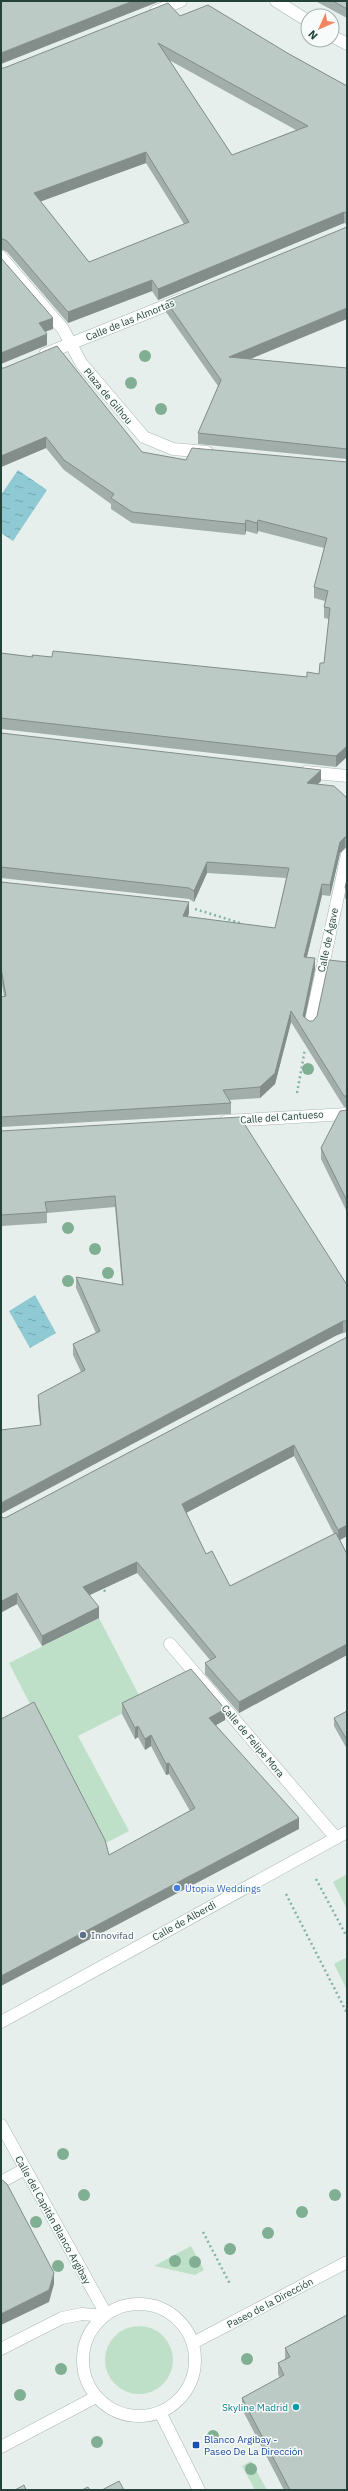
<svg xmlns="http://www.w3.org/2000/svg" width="348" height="2491" font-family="'IBM Plex Sans',sans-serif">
<defs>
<pattern id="water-ripples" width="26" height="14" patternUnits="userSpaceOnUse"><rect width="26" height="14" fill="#8ec9d4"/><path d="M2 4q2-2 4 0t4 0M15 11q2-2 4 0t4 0" fill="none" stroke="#74a5ad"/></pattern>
</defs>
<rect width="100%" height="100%" fill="#e6efeb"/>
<g fill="#bfe0c8">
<path d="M 99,1618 L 143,1703 L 78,1736 L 129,1831 L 102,1845 L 9,1663 Z"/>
<path d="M 347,1874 L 347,1909 L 333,1882 Z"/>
<path d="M 345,1958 L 347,1961 L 347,1990 L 334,1964 Z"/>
<path d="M 191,2246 L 204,2270 L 195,2275 L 154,2266 Z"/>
<circle cx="139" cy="2360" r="34"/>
<path d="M 251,2461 L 267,2490 L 255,2490 L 242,2466 Z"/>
</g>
<g fill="url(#water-ripples)">
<path d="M 18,470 L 47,490 L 13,541 L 1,533 L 1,495 Z"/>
<path d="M 35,1295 L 56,1333 L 30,1348 L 9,1311 Z"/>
</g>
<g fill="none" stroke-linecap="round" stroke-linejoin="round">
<g stroke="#a8b8b2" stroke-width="13">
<path id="pedestrian" d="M 1,2182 L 25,2169"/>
</g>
<g stroke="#a8b8b2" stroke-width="13">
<g id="minor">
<path d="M 276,1 L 308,21"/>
<path d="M 156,11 L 181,1"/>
<path d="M 332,36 L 347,44"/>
<path d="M 1,257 L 63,329 L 81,363 L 144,437 L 173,449 L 207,452"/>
<path d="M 45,354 L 182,299"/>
<path d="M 306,772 L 347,776"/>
<path d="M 310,1025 L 347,855"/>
<path d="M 226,1121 L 347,1114"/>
<path d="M 170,1644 L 336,1838"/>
<path d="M 1,2022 L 347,1832"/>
<path d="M 1,2125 L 106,2314"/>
<path d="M 1,2349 L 62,2318 L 82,2314 L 104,2316"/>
<path d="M 160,2412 L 199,2490"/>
</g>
</g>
<g stroke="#a8b8b2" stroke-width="13">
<g id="tertiary">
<circle cx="139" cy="2360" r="56"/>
<path d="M 193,2343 L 347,2262"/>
<path d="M 1,2447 L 94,2398"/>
</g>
</g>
<g stroke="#86b3a5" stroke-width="2.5" stroke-dasharray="2 3" stroke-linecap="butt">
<path d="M 195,909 L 240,923"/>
<path d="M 297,1093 L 305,1049"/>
<path d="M 101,1586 L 107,1594"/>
<path d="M 316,1879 L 347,1937"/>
<path d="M 286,1894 L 347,2013"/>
<path d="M 203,2232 L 230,2284"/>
</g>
<use href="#pedestrian" stroke="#fff" stroke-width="12"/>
<use href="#minor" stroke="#fff" stroke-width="12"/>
<use href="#tertiary" stroke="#fff" stroke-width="12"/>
</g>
<g fill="#80af93">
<circle cx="145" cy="356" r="6"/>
<circle cx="131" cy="383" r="6"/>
<circle cx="161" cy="409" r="6"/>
<circle cx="308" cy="1069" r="6"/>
<circle cx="68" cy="1228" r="6"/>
<circle cx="95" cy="1249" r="6"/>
<circle cx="108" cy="1273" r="6"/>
<circle cx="68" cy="1281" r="6"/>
<circle cx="63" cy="2154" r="6"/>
<circle cx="84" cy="2195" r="6"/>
<circle cx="335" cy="2195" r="6"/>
<circle cx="302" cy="2212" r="6"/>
<circle cx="36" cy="2222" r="6"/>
<circle cx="268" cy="2233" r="6"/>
<circle cx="230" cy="2249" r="6"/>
<circle cx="175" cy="2261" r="6"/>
<circle cx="195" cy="2262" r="6"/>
<circle cx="58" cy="2266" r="6"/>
<circle cx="247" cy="2359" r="6"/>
<circle cx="61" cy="2369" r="6"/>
<circle cx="20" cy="2395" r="6"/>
<circle cx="213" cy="2436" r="6"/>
<circle cx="97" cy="2442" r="6"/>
<circle cx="251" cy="2469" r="6"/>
</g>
<g fill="#a1aea9" fill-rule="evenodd">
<path d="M 316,1 L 347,1 L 347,18 L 319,3 Z"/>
<path d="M 180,16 L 289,54 L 347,86 L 347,224 L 344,223 L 158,300 L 152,291 L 68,323 L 7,252 L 3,250 L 1,250 L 1,68 L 4,68 ZM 169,60 L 296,130 L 232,155 ZM 146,163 L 184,224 L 89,262 L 40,201 Z"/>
<path d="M 166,301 L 250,359 L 347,368 L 347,459 L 198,444 L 198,433 L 218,386 L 166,312 Z"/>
<path d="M 1,368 L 142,452 L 186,460 L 347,462 L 336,767 L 1,729 L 1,653 L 32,657 L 307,677 L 319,674 L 324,663 L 329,619 L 324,618 L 324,607 L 325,601 L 314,598 L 314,587 L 324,548 L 258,531 L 257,534 L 246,531 L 245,535 L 132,523 L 111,509 L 111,504 L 64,470 L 46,448 L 1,467 Z"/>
<path d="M 1,733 L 321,781 L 318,784 L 347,798 L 347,848 L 345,848 L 340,853 L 330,896 L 322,895 L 307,957 L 315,969 L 305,1018 L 309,1021 L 313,1021 L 317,1016 L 347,962 L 347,1107 L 344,1107 L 291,1022 L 275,1084 L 260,1098 L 230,1100 L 231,1103 L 231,1114 L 1,1127 L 1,997 L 4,997 L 1,979 L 1,882 L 189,913 L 188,917 L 275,928 L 286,878 L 207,873 L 194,902 L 189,899 L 1,878 Z"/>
<path d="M 347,879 L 347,899 L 345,899 L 345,888 Z"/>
<path d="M 347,1110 L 347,1212 L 321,1159 L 321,1148 Z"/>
<path d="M 1,1131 L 347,1285 L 347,1332 L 40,1426 L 38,1406 L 38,1395 L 81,1372 L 73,1355 L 73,1344 L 96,1333 L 76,1288 L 76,1277 L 122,1285 L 115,1207 L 47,1213 L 47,1223 L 1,1226 Z"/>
<path d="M 347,1337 L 347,1536 L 340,1540 L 347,1554 L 347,1655 L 239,1713 L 205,1674 L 205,1663 L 210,1660 L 137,1573 L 90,1595 L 99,1618 L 42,1646 L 17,1604 L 2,1612 L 1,1610 L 1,1517 L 5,1518 ZM 294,1456 L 334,1534 L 230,1586 L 206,1554 L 186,1513 Z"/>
<path d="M 122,1703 L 225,1720 L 216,1725 L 299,1829 L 109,1855 L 190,1811 L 169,1774 L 166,1775 L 151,1746 L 145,1750 L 138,1737 L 135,1739 L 122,1714 Z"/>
<path d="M 347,1711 L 347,1749 L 334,1726 L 334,1718 Z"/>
<path d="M 347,2315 L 347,2490 L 284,2490 L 242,2409 L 242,2398 L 280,2378 L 278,2374 L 278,2363 L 285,2359 L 285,2348 Z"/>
</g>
<g fill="#838d89">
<path d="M 133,1 L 158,1 L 158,2 L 1,64 L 1,53 Z"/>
<path d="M 146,152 L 146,163 L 34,204 L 34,193 Z"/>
<path d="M 344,212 L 344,223 L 158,300 L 158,289 Z"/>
<path d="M 152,280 L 152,291 L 68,323 L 68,312 Z"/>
<path d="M 347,308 L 347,319 L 229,368 L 229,357 Z"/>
<path d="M 53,318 L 53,329 L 39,334 L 39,323 Z"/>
<path d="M 47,334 L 47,345 L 1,364 L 1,353 Z"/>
<path d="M 46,437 L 46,448 L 1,467 L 1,456 Z"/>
<path d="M 246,520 L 246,531 L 245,535 L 245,524 Z"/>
<path d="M 258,520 L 258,531 L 257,534 L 257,523 Z"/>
<path d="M 347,746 L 347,757 L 336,767 L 336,756 Z"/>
<path d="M 321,770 L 321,781 L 307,794 L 307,783 Z"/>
<path d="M 345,837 L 345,848 L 340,853 L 330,896 L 330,885 L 340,842 Z"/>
<path d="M 207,862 L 207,873 L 194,902 L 194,891 Z"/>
<rect x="1" y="867" width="1" height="11"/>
<path d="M 322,884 L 322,895 L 304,968 L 304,957 Z"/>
<path d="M 189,902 L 189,913 L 183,927 L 183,916 Z"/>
<path d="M 315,958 L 315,969 L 303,1027 L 303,1016 Z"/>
<path d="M 291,1011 L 291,1022 L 275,1084 L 260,1098 L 260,1087 Z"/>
<path d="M 343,1321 L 343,1332 L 1,1514 L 1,1503 Z"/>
<path d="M 294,1445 L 294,1456 L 182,1515 L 182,1504 Z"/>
<path d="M 347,1525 L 347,1536 L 338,1541 L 338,1530 Z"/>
<path d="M 137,1562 L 137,1573 L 83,1598 L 83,1587 Z"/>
<path d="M 17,1593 L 17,1604 L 2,1612 L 2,1601 Z"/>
<path d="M 99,1607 L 99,1618 L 42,1646 L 42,1636 Z"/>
<path d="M 347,1644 L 347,1655 L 239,1713 L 239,1702 Z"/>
<path d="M 225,1709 L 225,1720 L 209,1729 L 209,1718 Z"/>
<path d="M 138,1726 L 138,1737 L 135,1739 L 135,1728 Z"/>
<path d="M 151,1735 L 151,1746 L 145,1750 L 145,1739 Z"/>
<path d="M 169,1763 L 169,1774 L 166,1775 L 166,1764 Z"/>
<path d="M 299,1818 L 299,1829 L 1,1986 L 1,1976 Z"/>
<path d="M 54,2273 L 54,2284 L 49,2302 L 1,2325 L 1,2314 Z"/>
</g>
<g fill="#bbcac4" stroke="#838d89" fill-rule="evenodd">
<path d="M 1,1 L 133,1 L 1,53 Z"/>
<path d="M 333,1 L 347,1 L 347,9 Z"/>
<path d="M 168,3 L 180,16 L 208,5 L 289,54 L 347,86 L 347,213 L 344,212 L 158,289 L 152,280 L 68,312 L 7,241 L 3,239 L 1,239 L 1,68 L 4,68 ZM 158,43 L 308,126 L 232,155 ZM 146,152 L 189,222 L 89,262 L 34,193 Z"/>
<path d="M 347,227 L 347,308 L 229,357 L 347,368 L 347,449 L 198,433 L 221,380 L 166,301 Z"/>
<path d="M 1,258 L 53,318 L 39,323 L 47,334 L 1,353 Z"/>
<path d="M 57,346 L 142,452 L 186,460 L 192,448 L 347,462 L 347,746 L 336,756 L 1,718 L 1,653 L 33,657 L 32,655 L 52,657 L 53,651 L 307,677 L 307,672 L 319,674 L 320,663 L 324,663 L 330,608 L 324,607 L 328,591 L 314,587 L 327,538 L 258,520 L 257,523 L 246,520 L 245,524 L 132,512 L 111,498 L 114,494 L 64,460 L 46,437 L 1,456 L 1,368 L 4,368 Z"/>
<path d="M 1,733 L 321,770 L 307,783 L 334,786 L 347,798 L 347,837 L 345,837 L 340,842 L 330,885 L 322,884 L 304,957 L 315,958 L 303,1016 L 309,1021 L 313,1021 L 317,1016 L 329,960 L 347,962 L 347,1096 L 344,1096 L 291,1011 L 275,1073 L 260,1087 L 223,1090 L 231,1103 L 1,1117 L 1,997 L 6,996 L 1,968 L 1,882 L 189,902 L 183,916 L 275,928 L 289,868 L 207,862 L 194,891 L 189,888 L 1,867 Z"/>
<path d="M 347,879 L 347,888 L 345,888 Z"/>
<path d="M 347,1110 L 347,1201 L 321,1148 L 340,1111 Z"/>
<path d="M 240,1117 L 347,1285 L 347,1321 L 343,1321 L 1,1503 L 1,1430 L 41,1425 L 38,1395 L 85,1370 L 73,1344 L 100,1331 L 76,1277 L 123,1285 L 115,1196 L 45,1202 L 47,1212 L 1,1215 L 1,1131 Z"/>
<path d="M 347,1337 L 347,1525 L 338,1530 L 294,1445 L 182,1504 L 206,1554 L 212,1551 L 230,1586 L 336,1533 L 347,1554 L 347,1644 L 239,1702 L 205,1663 L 216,1657 L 137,1562 L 83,1587 L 99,1607 L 42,1636 L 17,1593 L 2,1601 L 1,1599 L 1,1517 L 5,1518 Z"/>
<path d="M 191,1669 L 225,1709 L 209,1718 L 299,1818 L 1,1976 L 1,1719 L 34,1702 L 105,1840 L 109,1855 L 195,1808 L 169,1763 L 166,1764 L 151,1735 L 145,1739 L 138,1726 L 135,1728 L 122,1703 Z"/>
<path d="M 347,1711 L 347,1740 L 334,1718 Z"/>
<path d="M 1,2179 L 7,2184 L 54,2273 L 49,2290 L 1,2314 Z"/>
<path d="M 347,2315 L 347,2490 L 290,2490 L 242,2398 L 284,2375 L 278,2363 L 290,2357 L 285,2348 Z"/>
<path d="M 119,2481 L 124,2490 L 102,2490 Z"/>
<path d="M 24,2485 L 26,2490 L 15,2490 Z"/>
<path d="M 88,2487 L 90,2490 L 82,2490 Z"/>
</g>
<circle fill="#3f7fe0" stroke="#f7fbf9" stroke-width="1.5" cx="177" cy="1888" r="4"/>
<circle fill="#5c6f8a" stroke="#f7fbf9" stroke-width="1.5" cx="83" cy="1935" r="4"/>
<circle fill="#0f9aa8" stroke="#f7fbf9" stroke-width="1.5" cx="296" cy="2407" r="4"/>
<rect fill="#1a4fb4" stroke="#f7fbf9" stroke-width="1.5" x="192" y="2441" width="8" height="8" rx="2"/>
<g text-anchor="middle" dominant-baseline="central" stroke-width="3" stroke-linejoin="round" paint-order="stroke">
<g font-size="10" fill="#24423a" stroke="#f7fbf9">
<text transform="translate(130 320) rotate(-22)">Calle de las Almortas</text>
<text transform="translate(108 396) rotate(50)">Plaza de Gilhou</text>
<text transform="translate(328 940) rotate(-78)">Calle de Ágave</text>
<text transform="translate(282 1117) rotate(-4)">Calle del Cantueso</text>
<text transform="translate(253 1741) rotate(50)">Calle de Felipe Mora</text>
<text transform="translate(184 1921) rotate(-29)">Calle de Alberdi</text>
<text transform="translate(53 2220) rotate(61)">Calle del Capitán Blanco Argibay</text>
<text transform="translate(270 2303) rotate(-28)">Paseo de la Dirección</text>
</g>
<g font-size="10" fill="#366cbe" stroke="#f7fbf9" text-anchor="start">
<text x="185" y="1888">Utopia Weddings</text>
</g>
<g font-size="10" fill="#4e5e75" stroke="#f7fbf9" text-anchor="start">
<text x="91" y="1935">Innovifad</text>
</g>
<g font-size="10" fill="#0d838f" stroke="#f7fbf9" text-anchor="end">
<text x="288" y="2407">Skyline Madrid</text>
</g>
<g font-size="10" fill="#164399" stroke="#f7fbf9" text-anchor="start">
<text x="204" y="2439">Blanco Argibay -<tspan x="204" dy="12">Paseo De La Dirección</tspan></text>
</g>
</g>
<rect width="348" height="2491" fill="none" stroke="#24423a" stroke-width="4"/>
<g transform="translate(320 28) rotate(225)"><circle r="19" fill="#f7fbf9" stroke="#a3b1ad"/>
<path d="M0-3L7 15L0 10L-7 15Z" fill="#f4845f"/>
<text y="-6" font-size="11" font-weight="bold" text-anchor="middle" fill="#24423a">N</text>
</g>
</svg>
